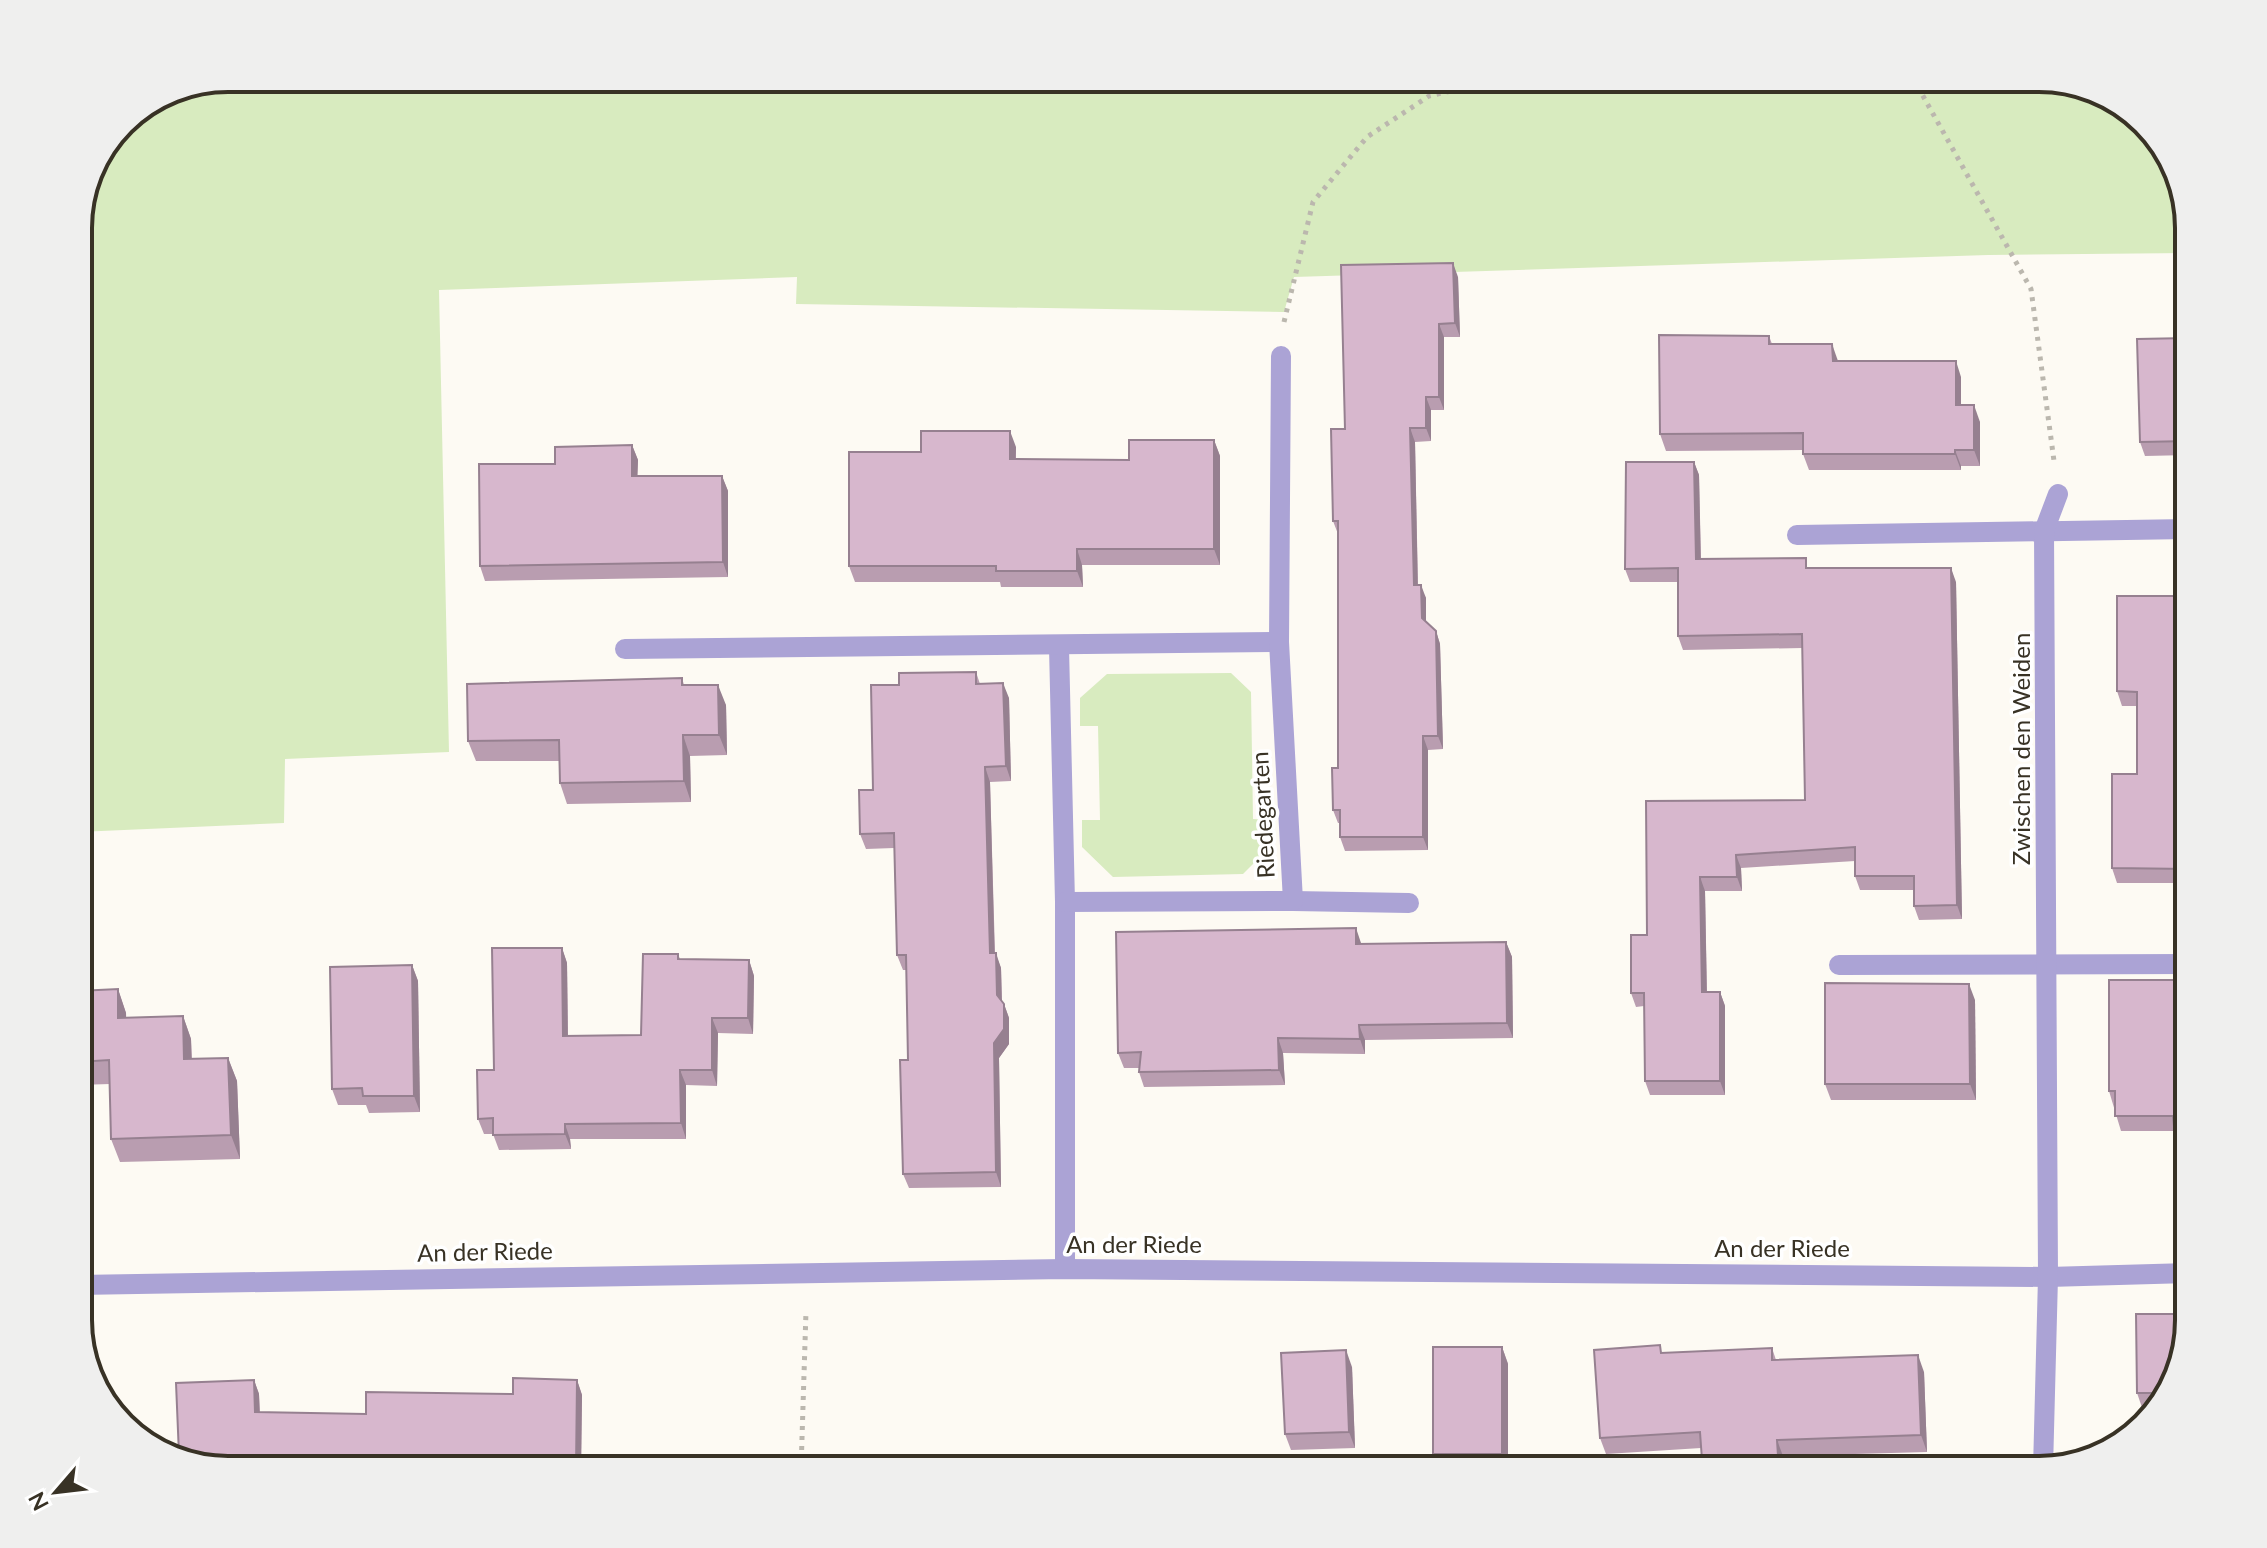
<svg xmlns="http://www.w3.org/2000/svg" width="2267" height="1548" font-family="Lato,sans-serif">
<rect width="100%" height="100%" fill="#fdfaf3"/>
<g fill="#d8ebbf">
<path d="M 228,78 L 2039,78 L 2123,104 L 2173,161 L 2189,228 L 2189,253 L 1988,255 L 1294,277 L 1284,312 L 796,304 L 797,277 L 439,290 L 449,752 L 285,759 L 284,823 L 78,832 L 78,219 L 122,122 L 171,89 Z"/>
<path d="M 1231,673 L 1251,692 L 1253,819 L 1267,820 L 1267,850 L 1243,874 L 1113,877 L 1082,847 L 1082,820 L 1100,820 L 1098,726 L 1080,726 L 1080,698 L 1107,674 Z"/>
</g>
<g fill="none" stroke-linecap="round" stroke-linejoin="round">
<g stroke="#bbb7ae" stroke-width="5" stroke-dasharray="4 6" stroke-linecap="butt">
<path d="M 1913,78 L 2031,289 L 2054,461"/>
<path d="M 1284,322 L 1313,202 L 1367,137 L 1429,96 L 1495,81 L 1540,78"/>
<path d="M 801,1470 L 806,1311"/>
</g>
<g stroke="#aba3d5" stroke-width="20">
<path d="M 1797,535 L 2189,529"/>
<path d="M 1059,647 L 1065,902 L 1065,1269"/>
<path d="M 625,649 L 1279,642"/>
<path d="M 1293,901 L 1409,903"/>
<path d="M 1065,902 L 1293,901 L 1279,642 L 1281,356"/>
<path d="M 1839,965 L 2189,964"/>
<path d="M 78,1285 L 1065,1269 L 2048,1277 L 2189,1273"/>
<path d="M 2043,1469 L 2048,1277 L 2044,531 L 2058,494"/>
</g>
</g>
<g fill="#b99db0">
<path d="M 1458,277 L 1460,337 L 1444,337 L 1444,410 L 1431,410 L 1431,441 L 1415,442 L 1418,585 L 1426,598 L 1426,623 L 1436,631 L 1440,644 L 1443,749 L 1428,750 L 1428,850 L 1345,851 L 1340,837 L 1340,823 L 1338,823 L 1333,810 L 1338,768 L 1338,534 L 1333,521 L 1345,429 Z"/>
<path d="M 1769,336 L 1772,344 L 1838,361 L 1961,377 L 1961,405 L 1980,422 L 1980,466 L 1961,466 L 1961,470 L 1809,470 L 1803,454 L 1803,450 L 1666,451 L 1660,434 Z"/>
<path d="M 2189,338 L 2189,455 L 2145,456 L 2140,442 Z"/>
<path d="M 1214,440 L 1220,456 L 1220,565 L 1082,565 L 1083,587 L 1001,587 L 1000,582 L 855,582 L 849,566 L 921,452 L 1016,447 L 1016,459 L 1129,460 Z"/>
<path d="M 632,445 L 638,460 L 637,476 L 722,476 L 728,491 L 728,577 L 485,581 L 480,566 L 555,464 Z"/>
<path d="M 1694,462 L 1699,475 L 1701,559 L 1956,582 L 1962,919 L 1919,920 L 1914,906 L 1914,890 L 1860,890 L 1855,876 L 1855,861 L 1741,868 L 1742,891 L 1705,891 L 1707,992 L 1720,992 L 1725,1006 L 1725,1095 L 1650,1095 L 1645,1081 L 1644,1006 L 1636,1007 L 1631,993 L 1647,935 L 1646,801 L 1805,800 L 1802,648 L 1683,650 L 1678,636 L 1678,582 L 1630,582 L 1625,569 Z"/>
<path d="M 2189,596 L 2189,883 L 2117,883 L 2112,868 L 2137,774 L 2137,706 L 2122,706 L 2117,691 Z"/>
<path d="M 976,672 L 980,684 L 1009,698 L 1011,781 L 990,782 L 995,953 L 1001,968 L 1002,1001 L 1004,1004 L 1009,1018 L 1009,1044 L 999,1058 L 1001,1187 L 909,1188 L 903,1174 L 908,1060 L 906,970 L 903,970 L 897,955 L 894,848 L 866,849 L 860,834 L 899,685 Z"/>
<path d="M 682,678 L 684,685 L 726,705 L 727,755 L 690,756 L 691,802 L 567,804 L 560,783 L 559,761 L 476,761 L 468,741 Z"/>
<path d="M 1506,942 L 1512,957 L 1513,1038 L 1365,1040 L 1365,1054 L 1283,1053 L 1285,1085 L 1144,1087 L 1139,1072 L 1139,1068 L 1124,1068 L 1118,1053 L 1362,944 Z"/>
<path d="M 562,948 L 567,963 L 568,1035 L 641,1035 L 678,954 L 680,959 L 749,960 L 754,976 L 753,1034 L 718,1033 L 717,1086 L 686,1085 L 686,1139 L 570,1139 L 571,1149 L 499,1150 L 493,1134 L 484,1134 L 478,1119 L 494,1070 Z"/>
<path d="M 412,965 L 418,981 L 420,1112 L 369,1113 L 366,1105 L 338,1105 L 332,1089 Z"/>
<path d="M 2189,980 L 2189,1141 L 2179,1141 L 2175,1131 L 2121,1131 L 2109,1091 Z"/>
<path d="M 118,989 L 126,1013 L 126,1018 L 183,1016 L 191,1039 L 192,1059 L 228,1058 L 237,1081 L 240,1159 L 120,1162 L 111,1139 L 110,1084 L 78,1085 L 78,991 Z"/>
<path d="M 1975,1000 L 1976,1100 L 1831,1100 L 1825,1084 Z"/>
<path d="M 2189,1314 L 2163,1404 L 2146,1419 L 2137,1393 Z"/>
<path d="M 1502,1347 L 1508,1364 L 1508,1470 L 1439,1470 L 1433,1454 Z"/>
<path d="M 1772,1348 L 1776,1360 L 1924,1372 L 1927,1452 L 1783,1456 L 1783,1470 L 1705,1470 L 1702,1460 L 1701,1448 L 1606,1454 L 1600,1438 L 1663,1353 Z"/>
<path d="M 1352,1367 L 1355,1448 L 1291,1450 L 1285,1434 Z"/>
<path d="M 254,1380 L 259,1394 L 260,1412 L 366,1414 L 513,1394 L 577,1380 L 582,1395 L 581,1470 L 228,1470 Z"/>
</g>
<g fill="#968090">
<path d="M 1453,263 L 1458,277 L 1460,337 L 1455,323 Z"/>
<path d="M 1439,324 L 1444,337 L 1444,410 L 1439,397 Z"/>
<path d="M 1832,344 L 1838,361 L 1839,378 L 1833,361 Z"/>
<path d="M 1956,361 L 1961,377 L 1961,422 L 1956,405 Z"/>
<path d="M 1426,397 L 1431,410 L 1431,441 L 1426,428 Z"/>
<path d="M 1974,405 L 1980,422 L 1980,466 L 1974,450 Z"/>
<path d="M 1410,428 L 1415,442 L 1418,598 L 1414,585 Z"/>
<path d="M 1010,431 L 1016,447 L 1015,475 L 1010,459 Z"/>
<path d="M 1214,440 L 1220,456 L 1220,565 L 1214,549 Z"/>
<path d="M 632,445 L 638,460 L 637,491 L 632,476 Z"/>
<path d="M 1955,450 L 1961,466 L 1961,470 L 1955,454 Z"/>
<path d="M 1694,462 L 1699,475 L 1701,572 L 1696,559 Z"/>
<path d="M 722,476 L 728,491 L 728,577 L 723,562 Z"/>
<path d="M 1077,549 L 1082,565 L 1083,587 L 1077,571 Z"/>
<path d="M 1951,568 L 1956,582 L 1962,919 L 1957,905 Z"/>
<path d="M 1421,585 L 1426,598 L 1426,632 L 1422,618 Z"/>
<path d="M 1436,631 L 1440,644 L 1443,749 L 1438,736 Z"/>
<path d="M 1003,683 L 1009,698 L 1011,781 L 1006,766 Z"/>
<path d="M 718,685 L 726,705 L 727,755 L 719,735 Z"/>
<path d="M 683,735 L 690,756 L 691,802 L 684,781 Z"/>
<path d="M 1423,736 L 1428,750 L 1428,850 L 1423,837 Z"/>
<path d="M 985,767 L 990,782 L 995,968 L 990,953 Z"/>
<path d="M 1736,855 L 1741,868 L 1742,891 L 1737,877 Z"/>
<path d="M 1700,877 L 1705,891 L 1707,1006 L 1702,992 Z"/>
<path d="M 1356,928 L 1361,943 L 1362,959 L 1356,944 Z"/>
<path d="M 1506,942 L 1512,957 L 1513,1038 L 1507,1023 Z"/>
<path d="M 562,948 L 567,963 L 568,1051 L 563,1036 Z"/>
<path d="M 996,953 L 1001,968 L 1002,1010 L 997,995 Z"/>
<path d="M 749,960 L 754,976 L 753,1034 L 748,1018 Z"/>
<path d="M 412,965 L 418,981 L 420,1112 L 414,1096 Z"/>
<path d="M 1969,984 L 1975,1000 L 1976,1100 L 1970,1084 Z"/>
<path d="M 118,989 L 126,1013 L 127,1042 L 118,1018 Z"/>
<path d="M 1720,992 L 1725,1006 L 1725,1095 L 1720,1081 Z"/>
<path d="M 1004,1004 L 1009,1018 L 1009,1044 L 999,1058 L 1001,1187 L 996,1172 L 994,1043 Z"/>
<path d="M 183,1016 L 191,1039 L 192,1082 L 184,1059 Z"/>
<path d="M 712,1018 L 718,1033 L 717,1086 L 712,1070 Z"/>
<path d="M 1359,1025 L 1365,1040 L 1365,1054 L 1360,1039 Z"/>
<path d="M 1278,1038 L 1283,1053 L 1285,1085 L 1279,1070 Z"/>
<path d="M 228,1058 L 237,1081 L 240,1159 L 231,1135 Z"/>
<path d="M 680,1070 L 686,1085 L 686,1139 L 681,1123 Z"/>
<path d="M 565,1124 L 570,1139 L 571,1149 L 565,1134 Z"/>
<path d="M 1502,1347 L 1508,1364 L 1508,1470 L 1502,1454 Z"/>
<path d="M 1346,1350 L 1352,1367 L 1355,1448 L 1349,1432 Z"/>
<path d="M 1918,1355 L 1924,1372 L 1927,1452 L 1921,1435 Z"/>
<path d="M 254,1380 L 259,1394 L 260,1427 L 255,1412 Z"/>
<path d="M 577,1380 L 582,1395 L 581,1470 L 576,1470 Z"/>
<path d="M 1777,1440 L 1783,1456 L 1783,1470 L 1778,1456 Z"/>
</g>
<g fill="#d7b7cd" stroke="#968090" stroke-width="2">
<path d="M 1453,263 L 1455,323 L 1439,324 L 1439,397 L 1426,397 L 1426,428 L 1410,428 L 1414,585 L 1421,585 L 1422,618 L 1436,631 L 1438,736 L 1423,736 L 1423,837 L 1340,837 L 1340,810 L 1333,810 L 1332,768 L 1338,768 L 1338,521 L 1333,521 L 1331,429 L 1345,429 L 1341,265 Z"/>
<path d="M 1659,335 L 1769,336 L 1769,344 L 1832,344 L 1833,361 L 1956,361 L 1956,405 L 1974,405 L 1974,450 L 1955,450 L 1955,454 L 1803,454 L 1803,433 L 1660,434 Z"/>
<path d="M 2189,338 L 2189,441 L 2140,442 L 2137,339 Z"/>
<path d="M 921,431 L 1010,431 L 1010,459 L 1129,460 L 1129,440 L 1214,440 L 1214,549 L 1077,549 L 1077,571 L 996,571 L 996,566 L 849,566 L 849,452 L 921,452 Z"/>
<path d="M 632,445 L 632,476 L 722,476 L 723,562 L 480,566 L 479,464 L 555,464 L 555,447 Z"/>
<path d="M 1626,462 L 1694,462 L 1696,559 L 1806,558 L 1806,568 L 1951,568 L 1957,905 L 1914,906 L 1914,876 L 1855,876 L 1855,847 L 1736,855 L 1737,877 L 1700,877 L 1702,992 L 1720,992 L 1720,1081 L 1645,1081 L 1644,993 L 1631,993 L 1631,935 L 1647,935 L 1646,801 L 1805,800 L 1802,634 L 1678,636 L 1678,568 L 1625,569 Z"/>
<path d="M 2117,596 L 2189,596 L 2189,869 L 2112,868 L 2112,774 L 2137,774 L 2137,692 L 2117,691 Z"/>
<path d="M 976,672 L 976,684 L 1003,683 L 1006,766 L 985,767 L 990,953 L 996,953 L 997,995 L 1004,1004 L 1004,1029 L 994,1043 L 996,1172 L 903,1174 L 900,1060 L 908,1060 L 906,955 L 897,955 L 894,833 L 860,834 L 859,790 L 873,790 L 871,685 L 899,685 L 899,673 Z"/>
<path d="M 682,678 L 682,685 L 718,685 L 719,735 L 683,735 L 684,781 L 560,783 L 559,740 L 468,741 L 467,684 Z"/>
<path d="M 1356,928 L 1356,944 L 1506,942 L 1507,1023 L 1359,1025 L 1360,1039 L 1278,1038 L 1279,1070 L 1139,1072 L 1141,1052 L 1118,1053 L 1116,932 Z"/>
<path d="M 492,948 L 562,948 L 563,1036 L 641,1035 L 643,954 L 678,954 L 678,959 L 749,960 L 748,1018 L 712,1018 L 712,1070 L 680,1070 L 681,1123 L 565,1124 L 565,1134 L 493,1135 L 493,1118 L 478,1119 L 477,1070 L 494,1070 Z"/>
<path d="M 412,965 L 414,1096 L 363,1096 L 362,1088 L 332,1089 L 330,967 Z"/>
<path d="M 2109,980 L 2189,980 L 2189,1126 L 2174,1126 L 2173,1116 L 2115,1116 L 2115,1091 L 2109,1091 Z"/>
<path d="M 1825,983 L 1969,984 L 1970,1084 L 1825,1084 Z"/>
<path d="M 118,989 L 118,1018 L 183,1016 L 184,1059 L 228,1058 L 231,1135 L 111,1139 L 109,1060 L 78,1062 L 78,991 Z"/>
<path d="M 2136,1314 L 2189,1314 L 2189,1320 L 2163,1404 L 2152,1414 L 2152,1393 L 2137,1393 Z"/>
<path d="M 1660,1345 L 1661,1353 L 1772,1348 L 1772,1360 L 1918,1355 L 1921,1435 L 1777,1440 L 1778,1456 L 1702,1460 L 1700,1432 L 1600,1438 L 1594,1350 Z"/>
<rect x="1433" y="1347" width="69" height="107"/>
<path d="M 1346,1350 L 1349,1432 L 1285,1434 L 1281,1353 Z"/>
<path d="M 513,1378 L 577,1380 L 576,1470 L 365,1468 L 365,1470 L 228,1470 L 179,1455 L 176,1383 L 254,1380 L 255,1412 L 366,1414 L 366,1392 L 513,1394 Z"/>
</g>
<g text-anchor="middle" dominant-baseline="central" stroke-width="7" stroke-linejoin="round" paint-order="stroke">
<g font-size="24" fill="#383225" stroke="#fff">
<text transform="translate(2020 749) rotate(-90)">Zwischen den Weiden</text>
<text transform="translate(1262 815) rotate(-93)">Riedegarten</text>
<text x="1134" y="1243">An der Riede</text>
<text x="1782" y="1247">An der Riede</text>
<text transform="translate(485 1251) rotate(-1)">An der Riede</text>
</g>
</g>
<path d="M0 0H2267V1548H0ZM228 92H2039A136 136 0 0 1 2175 228V1320A136 136 0 0 1 2039 1456H228A136 136 0 0 1 92 1320V228A136 136 0 0 1 228 92Z" fill="#efefee" fill-rule="evenodd"/>
<path fill="none" stroke="#383225" stroke-width="4" d="M228 92H2039A136 136 0 0 1 2175 228V1320A136 136 0 0 1 2039 1456H228A136 136 0 0 1 92 1320V228A136 136 0 0 1 228 92Z"/>
<g transform="translate(56 1492) rotate(242)" stroke="#ffffff" stroke-width="6" paint-order="stroke">
<path d="M0-6L14 30L0 20L-14 30Z" fill="#383225"/>
<text y="-12" font-size="22" font-weight="bold" text-anchor="middle" fill="#383225">N</text>
</g>
</svg>
